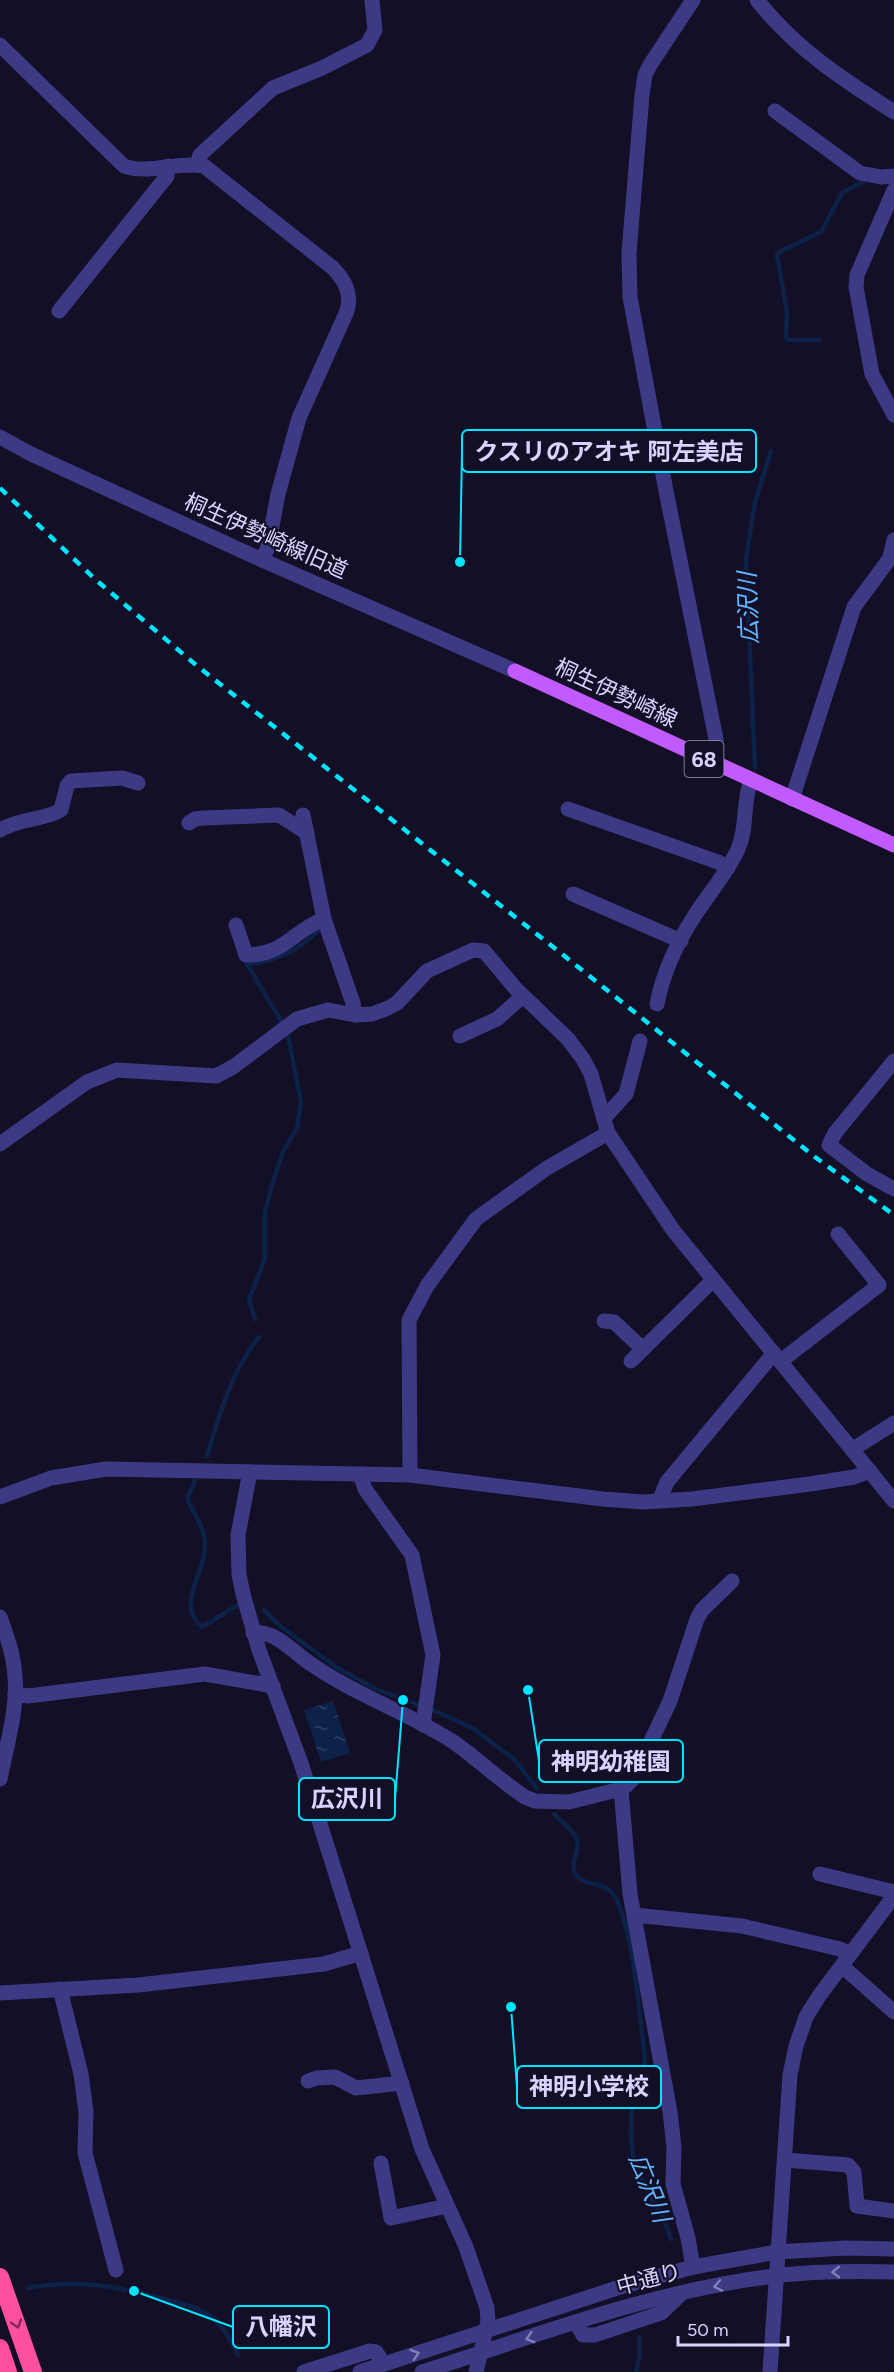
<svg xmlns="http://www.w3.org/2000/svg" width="894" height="2372" font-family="Figtree,'Noto Sans JP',sans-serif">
<defs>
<pattern id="water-ripples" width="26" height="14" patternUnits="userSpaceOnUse" patternTransform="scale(1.5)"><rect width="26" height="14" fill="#0c2248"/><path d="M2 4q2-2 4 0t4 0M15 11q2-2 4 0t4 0" fill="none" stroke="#2f4163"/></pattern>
</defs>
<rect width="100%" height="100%" fill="#130f26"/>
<path fill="url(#water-ripples)" d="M 333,1701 L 350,1753 L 321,1762 L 304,1710 Z"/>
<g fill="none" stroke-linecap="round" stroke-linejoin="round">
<g stroke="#0c2248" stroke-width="4.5">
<path d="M 819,340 L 788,340 L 786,336 L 787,312 L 777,255 L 779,252 L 821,232 L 842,193 L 864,181"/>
<path d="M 755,768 L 746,559 L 755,502 L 771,451"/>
<path d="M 283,1024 L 247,964 C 275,962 299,950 318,931"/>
<path d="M 255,1319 L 249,1300 L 265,1258 L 265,1212 L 272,1185 L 283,1151 L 297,1129 L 301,1102 L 288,1036"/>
<path d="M 207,1456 C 219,1415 232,1370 259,1337"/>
<path d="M 195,1481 L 188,1496 L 188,1501 C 195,1515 205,1529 205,1544 C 207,1570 174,1606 202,1627 L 238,1605"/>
<path d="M 264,1610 L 280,1626 L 339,1669 L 376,1689 L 440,1713 L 474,1729 L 515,1760 L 537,1789"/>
<path d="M 554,1814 C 560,1821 571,1828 576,1837 C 582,1849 569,1862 575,1873 C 583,1887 605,1881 614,1895 C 633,1925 640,2020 645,2058 C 644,2074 635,2087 633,2103 C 630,2121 630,2145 635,2163 C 643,2189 662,2210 671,2239"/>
<path d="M 28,2288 C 89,2277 132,2290 190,2306 C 216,2315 227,2331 238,2355"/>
<path d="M 636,2372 L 640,2355 L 639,2337"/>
</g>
<g stroke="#3d3a85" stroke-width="15">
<path d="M 693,0 L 650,65 L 645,75 L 642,95 L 629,253 L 630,297 L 666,491 L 716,739 L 716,764"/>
<path d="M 757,0 C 796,49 842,79 894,112"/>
<path d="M 0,45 L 124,166 C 149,175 177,161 204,166 L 333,268 C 345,281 352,293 347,311 L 299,418 L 278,494 L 268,547 L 262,560"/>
<path d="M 775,111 L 860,173 L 881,177 L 894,176"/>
<path d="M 197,165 L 200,155 L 273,88 L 322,68 L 367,45 L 375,30 L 372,0"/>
<path d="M 894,190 L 857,275 L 856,287 L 872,374 L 894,415"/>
<path d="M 59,311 L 167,176 L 168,166"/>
<path d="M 0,437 L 31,454 L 262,560 L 515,671"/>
<path d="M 792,799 L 854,607 L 890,558 L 894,540"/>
<path d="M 568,809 L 718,862 L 728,868"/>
<path d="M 303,815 L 324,919 L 353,1003 L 355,1015"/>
<path d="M 189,823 L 195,819 L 204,818 L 279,815 L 307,833"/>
<path d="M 0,830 C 20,818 45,820 61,810 L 67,786 L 71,781 L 122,778 L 138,783"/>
<path d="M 573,894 L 681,941"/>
<path d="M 236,925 L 246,955 C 285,955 292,931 324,919"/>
<path d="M 657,1004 C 663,973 678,941 695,915 C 710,892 727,873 738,849 C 748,827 742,803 751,781"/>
<path d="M 460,1036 L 497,1019 L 523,996"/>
<path d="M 894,1061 L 835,1133 L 829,1145 L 867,1174 L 894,1189"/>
<path d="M 605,1117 L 626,1094 L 640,1041"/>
<path d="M 0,1144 L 87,1082 L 117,1070 L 216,1076 L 233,1067 L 297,1019 L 328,1010 L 355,1015 L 372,1014 L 386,1009 L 397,1003 L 427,971 L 473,950 L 484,951 L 516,989 L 568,1039 L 583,1059 L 591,1074 L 608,1133 L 673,1230 L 894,1501"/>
<path d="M 604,1321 L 614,1322 L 643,1349"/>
<path d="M 631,1361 L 713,1280"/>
<path d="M 781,1361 L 879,1285 L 838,1234"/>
<path d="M 853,1449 L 894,1423"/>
<path d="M 250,1472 L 238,1535 L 239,1574 L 243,1594 L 259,1650 L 301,1763 L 422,2149 L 466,2247 L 487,2308 L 488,2321 L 476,2372"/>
<path d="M 360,1474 L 365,1489 L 412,1555 L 433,1655 L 423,1725"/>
<path d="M 410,1475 L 409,1320 L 427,1286 L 476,1219 L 547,1168 L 608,1133"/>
<path d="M 0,1497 L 51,1478 L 106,1469 L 410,1475 L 603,1499 L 643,1502 L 692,1499 L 810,1484 L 854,1477 L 870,1471"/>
<path d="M 659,1501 L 667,1482 L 774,1353"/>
<path d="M 0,1617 C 7,1636 14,1656 15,1677 C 18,1708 6,1748 0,1779"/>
<path d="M 253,1633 C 274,1630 289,1648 304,1659 C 350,1693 405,1711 452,1741 C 477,1758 499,1780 525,1797 L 535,1801 L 569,1802 L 621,1789 L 627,1785 L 633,1779 L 670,1701 L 697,1619 L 702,1610 L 732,1581"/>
<path d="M 15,1694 L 28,1696 L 205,1674 L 273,1686"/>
<path d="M 621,1789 L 630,1894 L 670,2112 L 674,2147 L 673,2184 L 688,2238 L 693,2267"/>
<path d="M 820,1874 L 894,1892"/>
<path d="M 634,1915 L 742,1926 L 840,1949 L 850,1954"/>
<path d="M 842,1966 L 894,2012"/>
<path d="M 60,1989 L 81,2074 L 86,2112 L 85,2153 L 116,2270"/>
<path d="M 0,1993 L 138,1985 L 324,1964 L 361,1953"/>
<path d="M 308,2081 L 317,2078 L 335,2077 L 356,2088 L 402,2083"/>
<path d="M 785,2160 L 848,2165 L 854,2172 L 857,2206 L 894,2211"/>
<path d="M 381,2163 L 391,2218 L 447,2206"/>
<path d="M 576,2323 L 583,2335 L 595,2335 L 661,2313 L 679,2296"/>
<path d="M 304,2372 L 370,2351 L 376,2352 L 384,2364"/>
<path d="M 360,2372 L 617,2288 L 693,2267 L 777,2252 L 846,2248 L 894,2249"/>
<path d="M 422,2372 C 537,2335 656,2290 775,2276 C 815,2271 854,2271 894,2272"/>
<path d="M 770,2372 L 790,2075 L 796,2046 L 806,2017 L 819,1996 L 894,1896"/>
</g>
<path stroke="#c25bff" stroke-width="15" d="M 515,671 L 894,845"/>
<g stroke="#ff4fa3" stroke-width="18">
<path d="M 0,2277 L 33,2372"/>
<path d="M 0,2348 L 8,2372"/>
</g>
<path stroke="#00e5ff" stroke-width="4.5" stroke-dasharray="9 8" stroke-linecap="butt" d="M 0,488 L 96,580 L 196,665 L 562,954 L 815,1157 L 894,1215"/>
</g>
<defs><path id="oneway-chevron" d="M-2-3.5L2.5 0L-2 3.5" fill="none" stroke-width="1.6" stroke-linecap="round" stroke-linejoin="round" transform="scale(1.5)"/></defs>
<g stroke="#837fbc">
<use href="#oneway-chevron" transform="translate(836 2272) rotate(179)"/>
<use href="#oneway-chevron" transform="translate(718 2286) rotate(169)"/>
<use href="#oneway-chevron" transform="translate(530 2338) rotate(163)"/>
<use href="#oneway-chevron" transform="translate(415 2354) rotate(-18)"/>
</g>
<use stroke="#7d2c5e" href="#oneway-chevron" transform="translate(17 2324) rotate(72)"/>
<g text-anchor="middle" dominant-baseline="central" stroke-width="4.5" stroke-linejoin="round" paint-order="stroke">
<rect fill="#130f26" stroke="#9e99be" stroke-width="1.5" x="684.5" y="741" width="39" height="36" rx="4.5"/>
<g font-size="21" font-weight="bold" fill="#d9d4ff">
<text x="704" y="759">68</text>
</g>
<g font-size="22" fill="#d9d4ff" stroke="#130f26">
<text transform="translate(266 536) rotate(24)">桐生伊勢崎線旧道</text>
<text transform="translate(616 693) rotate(25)">桐生伊勢崎線</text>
<text transform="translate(649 2279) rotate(-15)">中通り</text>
</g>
<g font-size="24" font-style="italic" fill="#62b6ff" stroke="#130f26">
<text transform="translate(748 608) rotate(-92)">広沢川</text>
<text transform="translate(650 2188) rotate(68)">広沢川</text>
</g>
</g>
<path fill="none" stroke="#00e5ff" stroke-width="2" d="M460 562L462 451M528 1690L539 1761M403 1700L395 1799M511 2007L517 2087M134 2291L233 2327"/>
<g fill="#00e5ff" stroke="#130f26" stroke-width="2">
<circle cx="460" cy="562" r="6"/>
<circle cx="528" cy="1690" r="6"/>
<circle cx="403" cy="1700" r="6"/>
<circle cx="511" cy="2007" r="6"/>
<circle cx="134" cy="2291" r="6"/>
</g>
<g fill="#130f26" stroke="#00e5ff" stroke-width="2">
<rect x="462" y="430" width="294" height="42" rx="6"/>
<rect x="539" y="1740" width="144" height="42" rx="6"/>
<rect x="299" y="1778" width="96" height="42" rx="6"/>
<rect x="517" y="2066" width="144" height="42" rx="6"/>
<rect x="233" y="2306" width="96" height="42" rx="6"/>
</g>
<g font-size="24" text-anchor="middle" font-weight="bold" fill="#d9d4ff">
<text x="609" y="460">クスリのアオキ 阿左美店</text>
<text x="611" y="1770">神明幼稚園</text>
<text x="347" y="1807">広沢川</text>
<text x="589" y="2095">神明小学校</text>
<text x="281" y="2335">八幡沢</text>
</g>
<path d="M678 2336v9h110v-9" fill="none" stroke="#d9d4ff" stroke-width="3"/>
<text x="687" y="2336" font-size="18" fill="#d9d4ff" stroke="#130f26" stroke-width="4.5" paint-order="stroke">50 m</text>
</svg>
